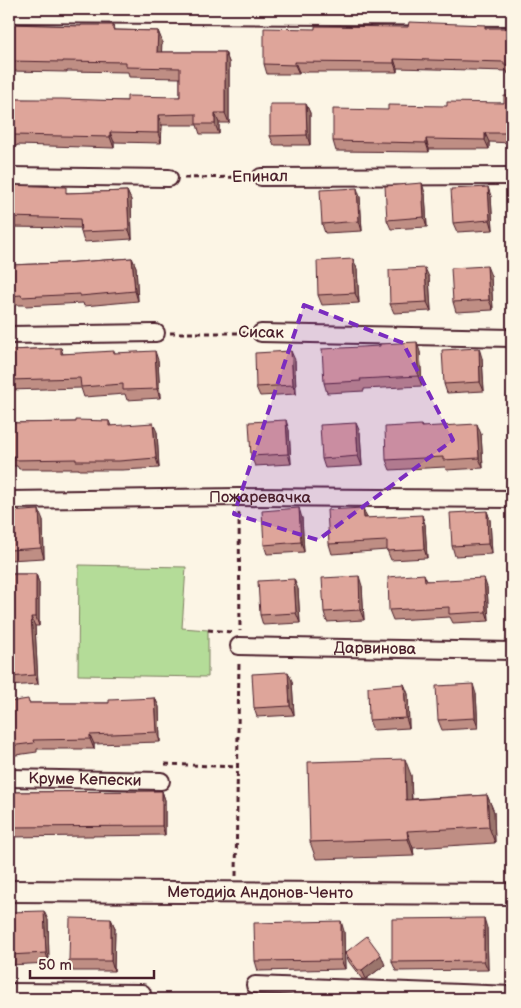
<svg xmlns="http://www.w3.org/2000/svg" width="521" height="1008" font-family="'Balsamiq Sans',sans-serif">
<rect width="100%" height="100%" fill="#fcf5e5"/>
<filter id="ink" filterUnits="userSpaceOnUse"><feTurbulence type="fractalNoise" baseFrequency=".02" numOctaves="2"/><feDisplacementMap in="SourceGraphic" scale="10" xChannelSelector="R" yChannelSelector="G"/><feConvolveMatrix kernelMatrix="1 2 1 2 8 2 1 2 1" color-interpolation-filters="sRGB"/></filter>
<g filter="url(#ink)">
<path fill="#b4dc98" stroke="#7f7e62" d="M 79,565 L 186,567 L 182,628 L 208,630 L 208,677 L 78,675 Z"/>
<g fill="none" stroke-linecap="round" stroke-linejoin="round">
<g stroke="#4a1f2b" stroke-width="20">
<g id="minor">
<path d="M 9,14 L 512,17"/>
<path d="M 9,176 L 169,178"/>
<path d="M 261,177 L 512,176"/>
<path d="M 261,333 L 512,338"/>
<path d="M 9,335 L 156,333"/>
<path id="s1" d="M 9,500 L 239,497 L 512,499"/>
<path id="s2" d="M 239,646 L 512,651"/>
<path id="s3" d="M 9,778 L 161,781"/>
<path d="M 255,985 L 512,995"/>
<path d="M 9,992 L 142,993 L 142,999"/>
</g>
</g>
<g stroke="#4a1f2b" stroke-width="24">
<g id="tertiary">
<path id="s4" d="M 9,891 L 512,894"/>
</g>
</g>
<g stroke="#4a1f2b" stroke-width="3" stroke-dasharray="5 4" stroke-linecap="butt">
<path d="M 184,178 L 248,177"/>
<path d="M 170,333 L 246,333"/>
<path d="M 239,513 L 240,631"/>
<path d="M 208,630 L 232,632"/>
<path d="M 165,764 L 237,767"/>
<path d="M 236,876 L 239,660"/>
</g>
<use href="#minor" stroke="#fcf5e5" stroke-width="16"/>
<use href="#tertiary" stroke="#fcf5e5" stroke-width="20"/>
</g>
<g fill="#bf8e84" stroke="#4a1f2b">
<path d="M 9,24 L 81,26 L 113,25 L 114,30 L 158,31 L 162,41 L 161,52 L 225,52 L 229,62 L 229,123 L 219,123 L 219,134 L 200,134 L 197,125 L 162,125 L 161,143 L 114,142 L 114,148 L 17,145 L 17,146 L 9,146 L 9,99 L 127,101 L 180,97 L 180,78 L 129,77 L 128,72 L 67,71 L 67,72 L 9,71 Z"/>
<path d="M 486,28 L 512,28 L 512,74 L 508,74 L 507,71 L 397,68 L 397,72 L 299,72 L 299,74 L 267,74 L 264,64 L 315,29 Z"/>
<path d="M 512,96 L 512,143 L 489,142 L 489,149 L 429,149 L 429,152 L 336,151 L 333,141 L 388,110 L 504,103 Z"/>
<path d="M 306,104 L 310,113 L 310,145 L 274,145 L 270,136 Z"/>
<path d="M 9,185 L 69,193 L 127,191 L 131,200 L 132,239 L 84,242 L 81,232 L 81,228 L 9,227 L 10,232 L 9,232 Z"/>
<path d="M 425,193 L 427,227 L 391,229 L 387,220 Z"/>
<path d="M 491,196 L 493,230 L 457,232 L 453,223 Z"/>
<path d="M 360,197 L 362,231 L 325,233 L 322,224 Z"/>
<path d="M 132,258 L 136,267 L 138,301 L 84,306 L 83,303 L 25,306 L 24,305 L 9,305 L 9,265 L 64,263 Z"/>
<path d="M 353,259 L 357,269 L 359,303 L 322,305 L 318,295 Z"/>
<path d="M 491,276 L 493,310 L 456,312 L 453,302 Z"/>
<path d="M 429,277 L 431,311 L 394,313 L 390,304 Z"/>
<path d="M 61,348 L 63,354 L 115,353 L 158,360 L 160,398 L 127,400 L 125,394 L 84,397 L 81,388 L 9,390 L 9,350 Z"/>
<path d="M 420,352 L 422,386 L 364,389 L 364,391 L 327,393 L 324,383 Z"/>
<path d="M 482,358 L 484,391 L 447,393 L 444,384 Z"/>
<path d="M 295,360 L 296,394 L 260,396 L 256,387 Z"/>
<path d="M 109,421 L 111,426 L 157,432 L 159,468 L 122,470 L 79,470 L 79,469 L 19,469 L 17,466 L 9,466 L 9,423 L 76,422 Z"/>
<path d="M 421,425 L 422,427 L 481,434 L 483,468 L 446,470 L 445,467 L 390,470 L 386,460 Z"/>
<path d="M 289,430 L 291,464 L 255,466 L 251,456 Z"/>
<path d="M 360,432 L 362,466 L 325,468 L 322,459 Z"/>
<path d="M 487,511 L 490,520 L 492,554 L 455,556 L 452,546 Z"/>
<path d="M 9,512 L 43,520 L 44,558 L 9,560 Z"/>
<path d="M 302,518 L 304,552 L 267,554 L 264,545 Z"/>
<path d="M 367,518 L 425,524 L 427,558 L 391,560 L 387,550 L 332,554 L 329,544 Z"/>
<path d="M 9,574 L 36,574 L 39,583 L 39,626 L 35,626 L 38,684 L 9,686 Z"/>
<path d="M 424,574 L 427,581 L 487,587 L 489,621 L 453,623 L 450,617 L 393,620 L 389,610 Z"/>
<path d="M 362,586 L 364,620 L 327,622 L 324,612 Z"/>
<path d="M 298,589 L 300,623 L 263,625 L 260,615 Z"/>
<path d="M 292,681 L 294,715 L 257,717 L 254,708 Z"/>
<path d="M 404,684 L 408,694 L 409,728 L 373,730 L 369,720 Z"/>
<path d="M 476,694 L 478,728 L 442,730 L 438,720 Z"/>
<path d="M 155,698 L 159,707 L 160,742 L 94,744 L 94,749 L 37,749 L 37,752 L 9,756 L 9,702 L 30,703 L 109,703 Z"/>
<path d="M 411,775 L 412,799 L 487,795 L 494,812 L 495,843 L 413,848 L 414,856 L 316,859 L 310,842 Z"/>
<path d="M 162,791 L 165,800 L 165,835 L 9,837 L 9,792 Z"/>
<path d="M 9,912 L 48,920 L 49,963 L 9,965 Z"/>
<path d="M 111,919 L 115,928 L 114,971 L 73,971 L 69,961 Z"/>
<path d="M 487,928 L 488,970 L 396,971 L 392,962 Z"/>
<path d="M 344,931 L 345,969 L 258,971 L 255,961 Z"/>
<path d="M 345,953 L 385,965 L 366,979 L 362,979 L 349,962 Z"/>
</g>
<g fill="#9b746c" stroke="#4a1f2b">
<path d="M 158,31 L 162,41 L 161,63 L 157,52 Z"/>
<path d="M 225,52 L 229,62 L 229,123 L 225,113 Z"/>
<path d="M 394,59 L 397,68 L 397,72 L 394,63 Z"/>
<path d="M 295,62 L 299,72 L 299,74 L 295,65 Z"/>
<path d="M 306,104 L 310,113 L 310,145 L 307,135 Z"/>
<path d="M 215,113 L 219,123 L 219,134 L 215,124 Z"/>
<path d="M 158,115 L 162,125 L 161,143 L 158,133 Z"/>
<path d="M 110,132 L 114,142 L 114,148 L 110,137 Z"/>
<path d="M 485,133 L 489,142 L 489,149 L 485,140 Z"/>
<path d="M 426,139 L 429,149 L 429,152 L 426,143 Z"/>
<path d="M 422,183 L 425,193 L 427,227 L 424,217 Z"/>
<path d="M 488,187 L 491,196 L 493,230 L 490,220 Z"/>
<path d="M 357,188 L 360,197 L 362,231 L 359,221 Z"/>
<path d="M 127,191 L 131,200 L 132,239 L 129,230 Z"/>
<path d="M 132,258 L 136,267 L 138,301 L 135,291 Z"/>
<path d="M 353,259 L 357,269 L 359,303 L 355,293 Z"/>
<path d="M 487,266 L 491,276 L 493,310 L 489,300 Z"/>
<path d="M 425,268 L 429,277 L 431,311 L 427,302 Z"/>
<path d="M 417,342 L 420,352 L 422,386 L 418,376 Z"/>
<path d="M 479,348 L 482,358 L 484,391 L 480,382 Z"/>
<path d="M 155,351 L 158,360 L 160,398 L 157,389 Z"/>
<path d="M 291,351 L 295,360 L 296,394 L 293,385 Z"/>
<path d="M 286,420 L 289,430 L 291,464 L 288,454 Z"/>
<path d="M 153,423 L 157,432 L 159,468 L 156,458 Z"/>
<path d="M 356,423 L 360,432 L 362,466 L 358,456 Z"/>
<path d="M 477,424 L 481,434 L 483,468 L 479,458 Z"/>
<path d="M 299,508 L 302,518 L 304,552 L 301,542 Z"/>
<path d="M 363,508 L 367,518 L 364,518 Z"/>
<path d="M 39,510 L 43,520 L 44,558 L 41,548 Z"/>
<path d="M 487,511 L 490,520 L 492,554 L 488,544 Z"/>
<path d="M 422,515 L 425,524 L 427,558 L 424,549 Z"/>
<path d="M 36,574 L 39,583 L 39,626 L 36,617 Z"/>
<path d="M 359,576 L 362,586 L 364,620 L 360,610 Z"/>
<path d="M 484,578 L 487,587 L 489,621 L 486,612 Z"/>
<path d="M 294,579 L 298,589 L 300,623 L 296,613 Z"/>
<path d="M 31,617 L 35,626 L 38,684 L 35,675 Z"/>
<path d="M 288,672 L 292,681 L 294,715 L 290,706 Z"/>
<path d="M 404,684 L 408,694 L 409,728 L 406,718 Z"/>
<path d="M 473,684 L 476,694 L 478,728 L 475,718 Z"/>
<path d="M 155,698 L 159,707 L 160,742 L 157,732 Z"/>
<path d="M 90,735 L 94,744 L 94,749 L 90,739 Z"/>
<path d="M 405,759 L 411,775 L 412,816 L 406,800 Z"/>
<path d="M 162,791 L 165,800 L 165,835 L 162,826 Z"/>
<path d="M 487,795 L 494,812 L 495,843 L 489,827 Z"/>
<path d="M 407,831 L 413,848 L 414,856 L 408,839 Z"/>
<path d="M 44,911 L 48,920 L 49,963 L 46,953 Z"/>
<path d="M 484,918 L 487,928 L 488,970 L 484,961 Z"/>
<path d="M 111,919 L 115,928 L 114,971 L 111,961 Z"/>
<path d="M 341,921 L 344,931 L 345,969 L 341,960 Z"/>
<path d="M 381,955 L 385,965 L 366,979 L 362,970 Z"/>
</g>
<g fill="#dea59a" stroke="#4a1f2b">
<path d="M 409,22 L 485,25 L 485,28 L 512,28 L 512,65 L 504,65 L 504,62 L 394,59 L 394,63 L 295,62 L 295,65 L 264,64 L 264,28 L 315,29 L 315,26 L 408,27 Z"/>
<path d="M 9,24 L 81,26 L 81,25 L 113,25 L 113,30 L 158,31 L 157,52 L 225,52 L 225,113 L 215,113 L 215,124 L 196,124 L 196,114 L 158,115 L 158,133 L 110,132 L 110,137 L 14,135 L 14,136 L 9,136 L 9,99 L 62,99 L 127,101 L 127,96 L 180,97 L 180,68 L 126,67 L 126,62 L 63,61 L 63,62 L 9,61 Z"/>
<path d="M 504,96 L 512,96 L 512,133 L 485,133 L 485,140 L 426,139 L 426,143 L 333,141 L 333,109 L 388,110 L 388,105 L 447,106 L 447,102 L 504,103 Z"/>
<path d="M 270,104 L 306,104 L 307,135 L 270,136 Z"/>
<path d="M 422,183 L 424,217 L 387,220 L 385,186 Z"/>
<path d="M 9,185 L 66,187 L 66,193 L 127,191 L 129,230 L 81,232 L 80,219 L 9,217 Z"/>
<path d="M 488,187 L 490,220 L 453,223 L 451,189 Z"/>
<path d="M 357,188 L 359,221 L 322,224 L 320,190 Z"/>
<path d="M 132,258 L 135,291 L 80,296 L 80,294 L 22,297 L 21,295 L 9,296 L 9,265 L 64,263 Z"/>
<path d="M 353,259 L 355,293 L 318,295 L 317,261 Z"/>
<path d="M 487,266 L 489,300 L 453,302 L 451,268 Z"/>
<path d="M 425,268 L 427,302 L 390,304 L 389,270 Z"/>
<path d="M 417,342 L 418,376 L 360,379 L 361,381 L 324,383 L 322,349 L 380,346 L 380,344 Z"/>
<path d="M 61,348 L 61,354 L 114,351 L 114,353 L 155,351 L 157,389 L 123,390 L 123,384 L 81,387 L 80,378 L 9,380 L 9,350 Z"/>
<path d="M 479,348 L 480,382 L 444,384 L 442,350 Z"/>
<path d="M 291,351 L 293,385 L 256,387 L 255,353 Z"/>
<path d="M 76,420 L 109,421 L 109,426 L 153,423 L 156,458 L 119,461 L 76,461 L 76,459 L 15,460 L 15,456 L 9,456 L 9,423 L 76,422 Z"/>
<path d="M 286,420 L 288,454 L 251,456 L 249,422 Z"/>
<path d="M 356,423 L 358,456 L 322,459 L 320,425 Z"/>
<path d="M 477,424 L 479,458 L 443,460 L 443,457 L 386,460 L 385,427 L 421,425 L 421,427 Z"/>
<path d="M 299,508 L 301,542 L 264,545 L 262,511 Z"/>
<path d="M 363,508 L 364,518 L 422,515 L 424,549 L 387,551 L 387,541 L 329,544 L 327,510 Z"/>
<path d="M 39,510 L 41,548 L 9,550 L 9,512 Z"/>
<path d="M 487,511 L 488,544 L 452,546 L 450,513 Z"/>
<path d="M 9,574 L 36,574 L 36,617 L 31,617 L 35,675 L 9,677 Z"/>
<path d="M 424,574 L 425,581 L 484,578 L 486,612 L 449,614 L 449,607 L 389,610 L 388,577 Z"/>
<path d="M 359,576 L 360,610 L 324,612 L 322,578 Z"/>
<path d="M 294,579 L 296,613 L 260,615 L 258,581 Z"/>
<path d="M 288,672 L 290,706 L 254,708 L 252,674 Z"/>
<path d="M 404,684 L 406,718 L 369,720 L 368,687 Z"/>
<path d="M 473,684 L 475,718 L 438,720 L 436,686 Z"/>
<path d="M 155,698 L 157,732 L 90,735 L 90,739 L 33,740 L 34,743 L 9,746 L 9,702 L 28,699 L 29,703 L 109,703 L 109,700 Z"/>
<path d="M 405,759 L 406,800 L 487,795 L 489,827 L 407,831 L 408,839 L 310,842 L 308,762 Z"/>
<path d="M 162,791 L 162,826 L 9,827 L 9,792 Z"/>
<path d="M 44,911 L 46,953 L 9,955 L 9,912 Z"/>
<path d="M 70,918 L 111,919 L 111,961 L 69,961 Z"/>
<path d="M 484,918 L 484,961 L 392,962 L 392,919 Z"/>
<path d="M 341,921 L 341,960 L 255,961 L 254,923 Z"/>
<path d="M 367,936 L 381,955 L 362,970 L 358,970 L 345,953 Z"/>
</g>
</g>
<path fill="#7b2cbf" fill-opacity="0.2" stroke="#7b2cbf" stroke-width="4" stroke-dasharray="10 6" stroke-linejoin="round" d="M 304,305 L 403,343 L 453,440 L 318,540 L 234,514 Z"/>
<g text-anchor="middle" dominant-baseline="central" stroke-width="4" stroke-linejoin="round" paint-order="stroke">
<g font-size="16" fill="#4a1f2b" stroke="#fcf5e5">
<text transform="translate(260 177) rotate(-1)">Епинал</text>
<text transform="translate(261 333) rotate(1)">Сисак</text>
<text stroke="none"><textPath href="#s1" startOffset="251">Пожаревачка</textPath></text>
<text stroke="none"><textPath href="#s2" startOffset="136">Дарвинова</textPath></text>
<text stroke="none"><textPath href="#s3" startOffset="76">Круме Кепески</textPath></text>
<text stroke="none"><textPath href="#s4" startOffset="251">Методија Андонов-Ченто</textPath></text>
</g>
</g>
<rect width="521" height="1008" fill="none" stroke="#fcf5e5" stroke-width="30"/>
<rect x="15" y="15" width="491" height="978" fill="none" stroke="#4a1f2b" stroke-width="2" filter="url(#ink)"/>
<path d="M30 970v8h124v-8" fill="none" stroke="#4a1f2b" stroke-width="2.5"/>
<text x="38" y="970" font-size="15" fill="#4a1f2b" stroke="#fcf5e5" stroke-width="4" paint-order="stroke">50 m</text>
</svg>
